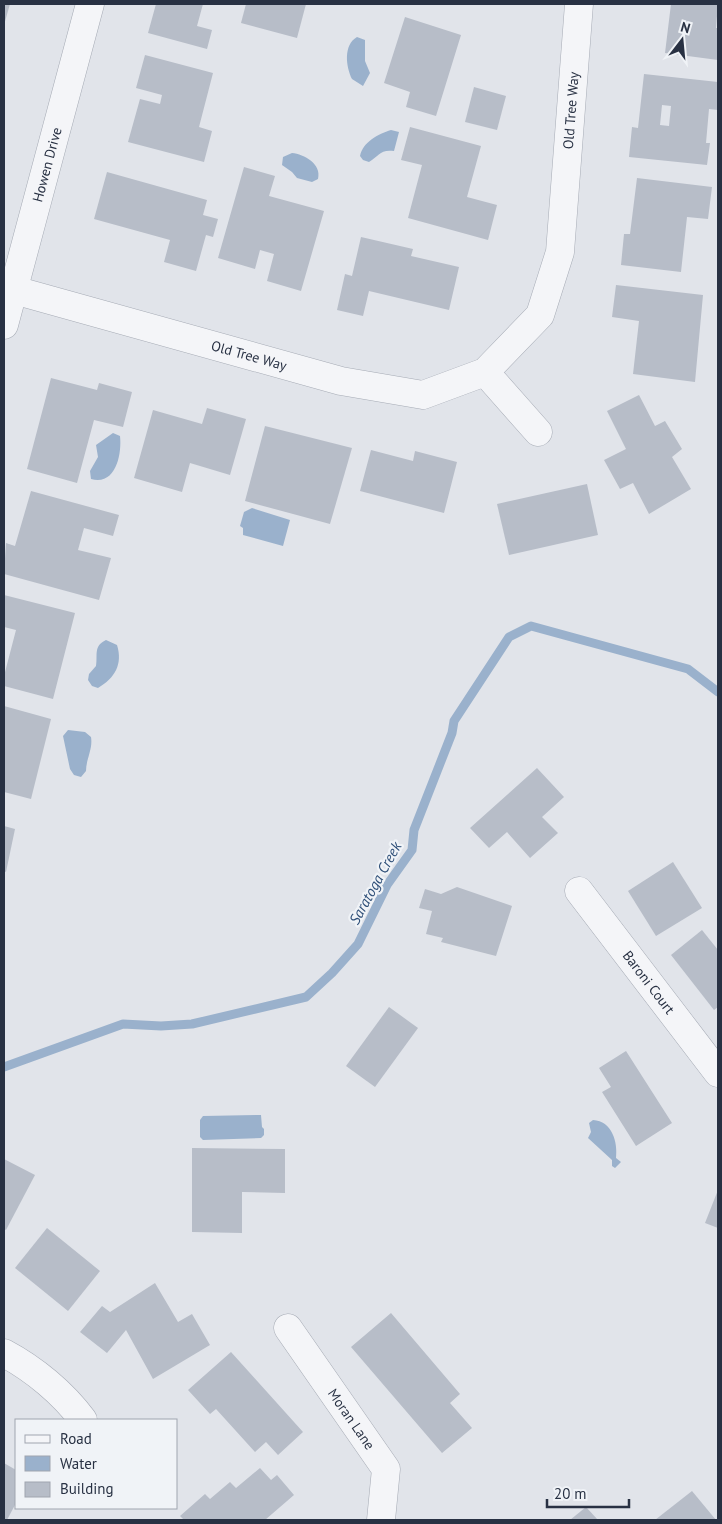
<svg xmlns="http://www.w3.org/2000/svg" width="722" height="1524" font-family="'PT Sans',sans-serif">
<rect width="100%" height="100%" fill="#e1e4ea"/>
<g fill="#9ab1cc">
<path d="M 357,37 L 365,40 L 365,61 L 370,73 L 363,86 L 352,79 C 346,67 343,45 357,37 Z"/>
<path d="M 391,130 L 399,132 L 394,151 C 380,149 379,156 369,162 L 363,160 L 360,156 C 363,142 378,134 391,130 Z"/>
<path d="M 292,153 C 304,154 322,164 318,179 L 312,182 L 297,178 L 292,172 L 282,165 L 283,157 Z"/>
<path d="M 113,433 L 120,436 C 122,454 116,486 91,479 L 90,471 L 98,457 L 96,445 Z"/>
<path d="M 252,508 L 290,520 L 283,546 L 243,535 L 243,528 L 240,526 L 244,512 Z"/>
<path d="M 106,640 L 117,645 C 123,664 115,678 98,688 L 92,686 L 88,680 L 89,674 L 96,666 C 98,655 93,646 106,640 Z"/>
<path d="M 68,730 L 85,732 L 91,737 C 93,749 86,759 86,771 L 81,777 L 74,775 L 70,769 L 63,736 Z"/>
<path d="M 261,1115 L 262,1127 L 264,1129 L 264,1135 L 261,1138 L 203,1140 L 200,1137 L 200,1120 L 203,1116 Z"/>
<path d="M 593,1120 C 612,1121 618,1142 616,1158 L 621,1162 L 615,1168 L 612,1166 L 612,1160 L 588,1138 L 591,1132 L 589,1123 Z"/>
</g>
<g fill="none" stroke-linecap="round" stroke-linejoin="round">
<path stroke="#9ab1cc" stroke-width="9" d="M 4,1067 L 123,1024 L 161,1026 L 192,1024 L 306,997 L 332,973 L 358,944 L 387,885 L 412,850 L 414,830 L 452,733 L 454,721 L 509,637 L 531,626 L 688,669 L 718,692"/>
</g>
<g fill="#b7bdc8" fill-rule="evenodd">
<path d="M 4,4 L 10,4 L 4,25 Z"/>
<path d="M 156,4 L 203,4 L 197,26 L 212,30 L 207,49 L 148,33 Z"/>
<path d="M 246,4 L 306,4 L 297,38 L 241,23 Z"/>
<path d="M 671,4 L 718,4 L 716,28 L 718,28 L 718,60 L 665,53 Z"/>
<path d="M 405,17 L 461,35 L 436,116 L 406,107 L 410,92 L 384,83 Z"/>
<path d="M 145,55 L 213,73 L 199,127 L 212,131 L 204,162 L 128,142 L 140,99 L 160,104 L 162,95 L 136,88 Z"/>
<path d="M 644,74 L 718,82 L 718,110 L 709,109 L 706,143 L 710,143 L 707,165 L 629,157 L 632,127 L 638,128 ZM 662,105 L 671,106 L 669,126 L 660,125 Z"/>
<path d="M 474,87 L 506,96 L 497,130 L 465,122 Z"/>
<path d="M 410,127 L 481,146 L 467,197 L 497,205 L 488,240 L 408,218 L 422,165 L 401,160 Z"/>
<path d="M 244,167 L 275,176 L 269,196 L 324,211 L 301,291 L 267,281 L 274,254 L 260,250 L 255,269 L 218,258 Z"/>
<path d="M 107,172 L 207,200 L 203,215 L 218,219 L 213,237 L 206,235 L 196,271 L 164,262 L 170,240 L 94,219 Z"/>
<path d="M 637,178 L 712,187 L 708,219 L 687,217 L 681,272 L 621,265 L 624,234 L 630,234 Z"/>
<path d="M 361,237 L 413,249 L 411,256 L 459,267 L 449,310 L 369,291 L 363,316 L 337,310 L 345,274 L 352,276 Z"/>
<path d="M 616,285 L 703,295 L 695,382 L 633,374 L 639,321 L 612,317 Z"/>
<path d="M 51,378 L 97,390 L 99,383 L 132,392 L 123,427 L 94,420 L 77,483 L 27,469 Z"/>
<path d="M 639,395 L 655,426 L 665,421 L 682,449 L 672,457 L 691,489 L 649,514 L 633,483 L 620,489 L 604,460 L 626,449 L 607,411 Z"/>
<path d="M 207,408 L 246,419 L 230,475 L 190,463 L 182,492 L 134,478 L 153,410 L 202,424 Z"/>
<path d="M 265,426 L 352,448 L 330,524 L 245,501 Z"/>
<path d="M 371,450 L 413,461 L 415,451 L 457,462 L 444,513 L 360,491 Z"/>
<path d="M 587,484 L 598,535 L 509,555 L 497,504 Z"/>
<path d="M 31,491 L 119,515 L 113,536 L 84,528 L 78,550 L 111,558 L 99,600 L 4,574 L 6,543 L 15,546 Z"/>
<path d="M 4,595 L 75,613 L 53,699 L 4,686 L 4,676 L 16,630 L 4,627 Z"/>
<path d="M 4,706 L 51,719 L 31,799 L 4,792 Z"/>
<path d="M 537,768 L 564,797 L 542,817 L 558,833 L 530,858 L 507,832 L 489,848 L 470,828 Z"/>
<path d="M 4,826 L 15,829 L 6,872 L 4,871 Z"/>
<path d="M 673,862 L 702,908 L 656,936 L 628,891 Z"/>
<path d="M 457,887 L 512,906 L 496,956 L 441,942 L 443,938 L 426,934 L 432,911 L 419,908 L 425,889 L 441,894 Z"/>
<path d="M 702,930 L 718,950 L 718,1007 L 714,1010 L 671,955 Z"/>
<path d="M 389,1007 L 418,1028 L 375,1087 L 346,1066 Z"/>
<path d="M 626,1051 L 672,1123 L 636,1146 L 602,1092 L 611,1087 L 599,1068 Z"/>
<path d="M 192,1148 L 285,1149 L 285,1193 L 242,1192 L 242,1233 L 192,1232 Z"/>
<path d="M 4,1159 L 35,1175 L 6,1230 L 4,1229 Z"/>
<path d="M 718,1190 L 718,1228 L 705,1223 Z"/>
<path d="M 47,1228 L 100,1271 L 68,1311 L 15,1268 Z"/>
<path d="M 155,1283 L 178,1322 L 192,1314 L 210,1345 L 153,1379 L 126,1330 L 107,1353 L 80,1332 L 102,1306 L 110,1312 Z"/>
<path d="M 391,1313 L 460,1394 L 450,1403 L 472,1428 L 442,1453 L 351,1347 Z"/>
<path d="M 231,1352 L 303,1432 L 278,1455 L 266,1442 L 255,1452 L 216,1409 L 210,1414 L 188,1390 Z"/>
<path d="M 4,1463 L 16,1470 L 16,1503 L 7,1520 L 4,1520 Z"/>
<path d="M 260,1468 L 271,1480 L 277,1475 L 294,1495 L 265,1520 L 184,1520 L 180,1516 L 205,1494 L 210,1499 L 230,1482 L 236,1488 Z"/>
<path d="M 692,1491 L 716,1520 L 655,1520 Z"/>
<path d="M 586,1507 L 598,1520 L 570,1520 Z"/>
</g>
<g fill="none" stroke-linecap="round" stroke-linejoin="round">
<g stroke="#a6abb5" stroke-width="29">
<g id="street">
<path id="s1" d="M 14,290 L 341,381 L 423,395 L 485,372 L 540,315 L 560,252 L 579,4"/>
<path id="s2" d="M 4,325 L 90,4"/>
<path d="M 485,372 L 538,432"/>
<path id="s3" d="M 579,891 L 718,1073"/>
<path id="s4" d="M 288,1328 L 386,1469 L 381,1520"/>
<path d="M 4,1353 C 34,1369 63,1393 83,1420"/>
</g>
</g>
<use href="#street" stroke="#f4f5f8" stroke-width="28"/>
</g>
<g text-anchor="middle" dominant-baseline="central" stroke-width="4.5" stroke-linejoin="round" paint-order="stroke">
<g font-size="14" fill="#283143" stroke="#f0f3f7">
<text stroke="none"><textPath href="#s1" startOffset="776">Old Tree Way</textPath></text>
<text stroke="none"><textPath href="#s2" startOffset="166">Howen Drive</textPath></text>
<text stroke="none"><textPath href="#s1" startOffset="244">Old Tree Way</textPath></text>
<text stroke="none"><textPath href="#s3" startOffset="115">Baroni Court</textPath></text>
<text stroke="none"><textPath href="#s4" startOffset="111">Moran Lane</textPath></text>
</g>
<g font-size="15" font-style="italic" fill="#305079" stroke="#f0f3f7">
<text transform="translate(375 883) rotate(-61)">Saratoga Creek</text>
</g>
</g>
<rect width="722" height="1524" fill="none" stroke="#283143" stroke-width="10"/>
<rect x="15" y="1419" width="162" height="90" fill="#f0f3f7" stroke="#a0a5af"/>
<rect x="25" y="1435" width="25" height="8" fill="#f4f5f8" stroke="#a0a5af"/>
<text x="60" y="1444" font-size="15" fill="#283143">Road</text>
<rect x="25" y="1456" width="25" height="15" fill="#9ab1cc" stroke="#a0a5af"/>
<text x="60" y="1469" font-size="15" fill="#283143">Water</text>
<rect x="25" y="1482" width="25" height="15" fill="#b7bdc8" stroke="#a0a5af"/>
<text x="60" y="1494" font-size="15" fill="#283143">Building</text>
<g transform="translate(682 40) rotate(16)" stroke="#f0f3f7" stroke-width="4" paint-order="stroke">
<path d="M0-4L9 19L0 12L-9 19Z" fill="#283143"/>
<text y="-8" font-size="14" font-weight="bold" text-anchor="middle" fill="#283143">N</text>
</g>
<path d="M547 1499v8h82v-8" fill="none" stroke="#283143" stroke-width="2.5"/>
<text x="554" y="1499" font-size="15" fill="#283143" stroke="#f0f3f7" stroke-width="4" paint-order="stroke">20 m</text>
</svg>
